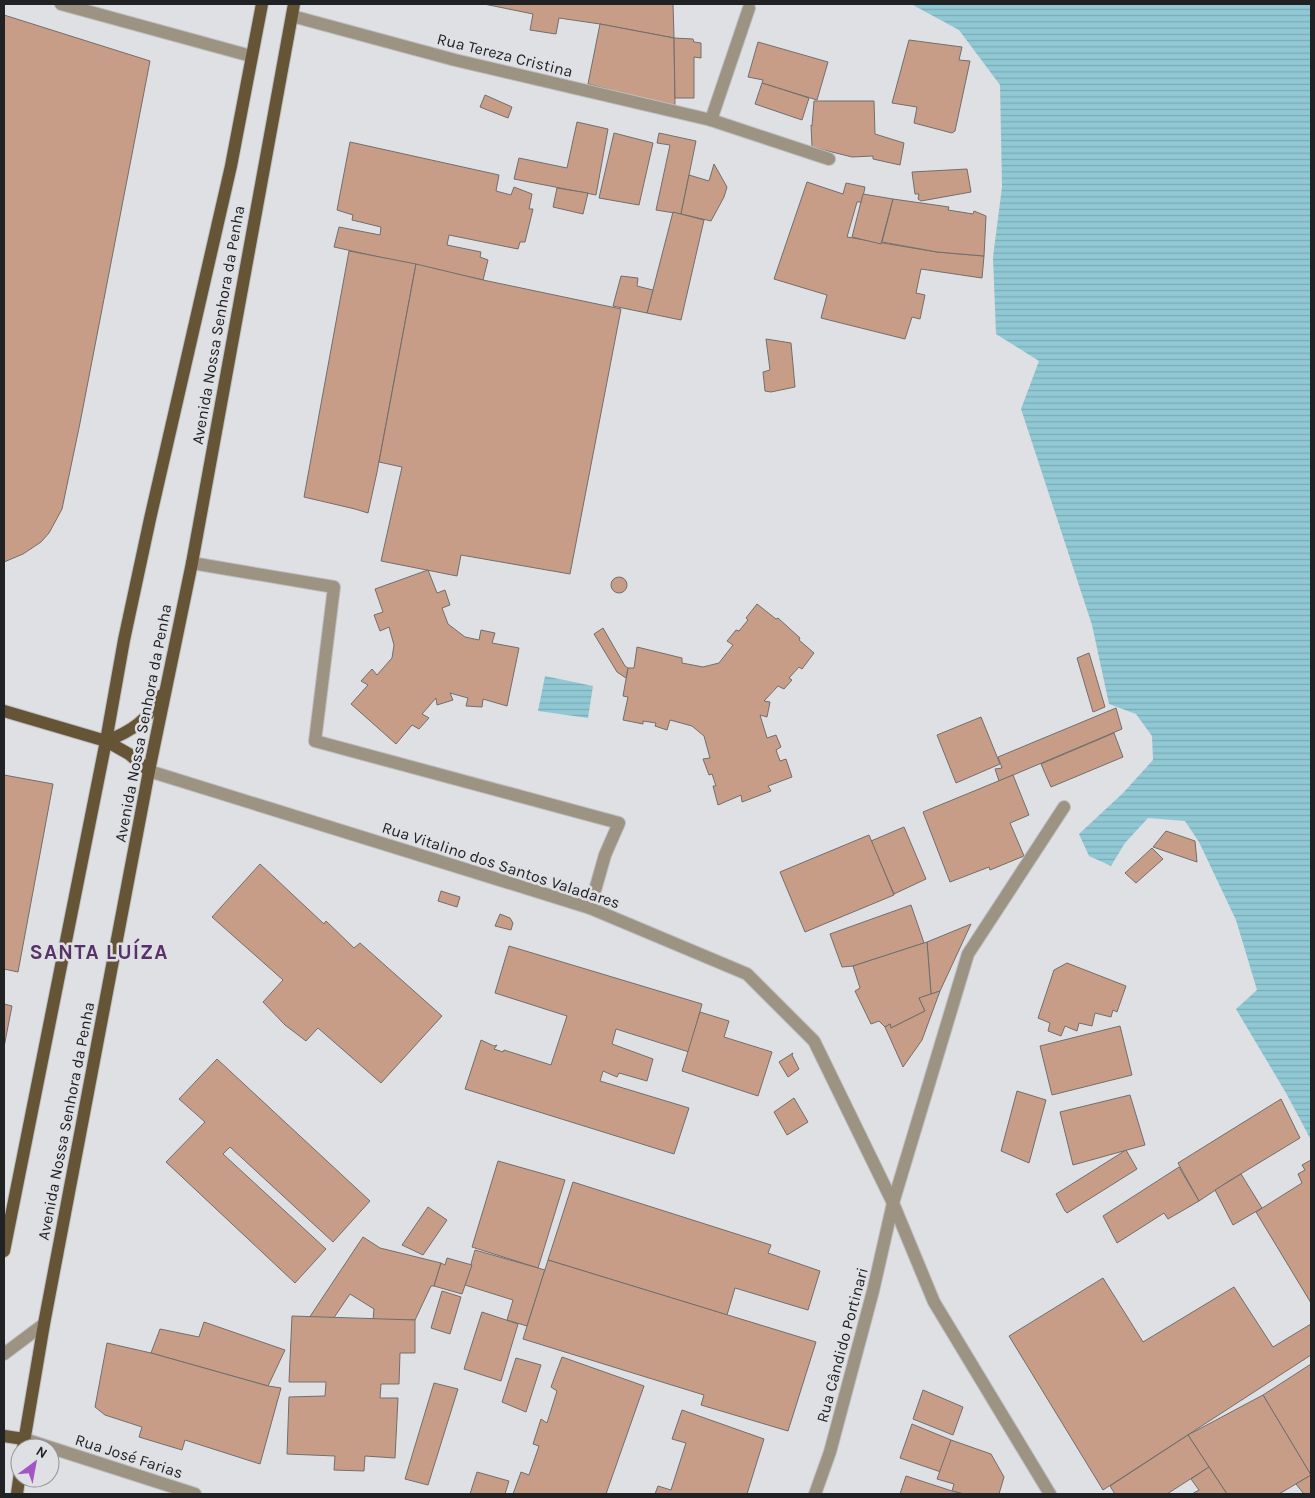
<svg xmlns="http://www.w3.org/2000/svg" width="1315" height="1498" font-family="Karla,sans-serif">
<defs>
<pattern id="water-rules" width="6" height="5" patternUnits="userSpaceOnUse" patternTransform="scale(1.25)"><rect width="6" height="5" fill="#90c8d4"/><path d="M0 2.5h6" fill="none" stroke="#7cacb6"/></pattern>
</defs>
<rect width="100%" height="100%" fill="#dee0e4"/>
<g fill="url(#water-rules)">
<path d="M 911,4 L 1311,4 L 1311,1140 L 1286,1093 L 1236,1009 L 1257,990 L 1236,920 L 1199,842 L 1185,821 L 1148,818 L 1125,843 L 1111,866 L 1089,856 L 1079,834 L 1123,793 L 1153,760 L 1152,736 L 1136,714 L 1109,704 L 1092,625 L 1021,409 L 1039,361 L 996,334 L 993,257 L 1002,187 L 1000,85 L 959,30 Z"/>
<path d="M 545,676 L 593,686 L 588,718 L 538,711 Z"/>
</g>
<g fill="#c89d88" stroke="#726e6c">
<path d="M 484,4 L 673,4 L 674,38 L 600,24 L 559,18 L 556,34 L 530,30 L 533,14 Z"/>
<path d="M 4,15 L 150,61 L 80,423 L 62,509 L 49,533 L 41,542 L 23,554 L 4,562 Z"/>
<path d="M 600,24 L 674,38 L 675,107 L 588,84 Z"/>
<path d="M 674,38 L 693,39 L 694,42 L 701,43 L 701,58 L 694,57 L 694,98 L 675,98 Z"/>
<path d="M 909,40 L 962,47 L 959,60 L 970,61 L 955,131 L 952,133 L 914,123 L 917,107 L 892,103 Z"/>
<path d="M 758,42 L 828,62 L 817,100 L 762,83 L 763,80 L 748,77 Z"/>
<path d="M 762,83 L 809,98 L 802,120 L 755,104 Z"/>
<path d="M 485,95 L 512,107 L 508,118 L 480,107 Z"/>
<path d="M 814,101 L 874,101 L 875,134 L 904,143 L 900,165 L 873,159 L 873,156 L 852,157 L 812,147 L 811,125 L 812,126 Z"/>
<path d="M 577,122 L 608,129 L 596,195 L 514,179 L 519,158 L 567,168 Z"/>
<path d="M 614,133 L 653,143 L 639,205 L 599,198 Z"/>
<path d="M 659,133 L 696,141 L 681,214 L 656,210 L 670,145 L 657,143 Z"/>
<path d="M 350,142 L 499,175 L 496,191 L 511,195 L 514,187 L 532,194 L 529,209 L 533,209 L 525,242 L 520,242 L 518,249 L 449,235 L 447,245 L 481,252 L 480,257 L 488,260 L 483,280 L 334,247 L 339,227 L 380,235 L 381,227 L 352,220 L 353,215 L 337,210 Z"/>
<path d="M 714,164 L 727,187 L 724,197 L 711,221 L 681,214 L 689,175 L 709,181 Z"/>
<path d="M 967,169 L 971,192 L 921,201 L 918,199 L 919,194 L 915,194 L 912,172 Z"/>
<path d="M 807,182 L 843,194 L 846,183 L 865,187 L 862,202 L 857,202 L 847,237 L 937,252 L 984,256 L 982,278 L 921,269 L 916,293 L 925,295 L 920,319 L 912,317 L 905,339 L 821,318 L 827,295 L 774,279 Z"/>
<path d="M 557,188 L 588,193 L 583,214 L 553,207 Z"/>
<path d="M 863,194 L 893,199 L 881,244 L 852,237 Z"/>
<path d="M 893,199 L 949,207 L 948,210 L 973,214 L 974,211 L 986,216 L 984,256 L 937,252 L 882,242 Z"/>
<path d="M 673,212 L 704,220 L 681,320 L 647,313 Z"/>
<path d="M 349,251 L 416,264 L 377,472 L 368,513 L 355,509 L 304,497 Z"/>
<path d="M 416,264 L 483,280 L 621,309 L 570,574 L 461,555 L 457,576 L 381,561 L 402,467 L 379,462 Z"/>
<path d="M 621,276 L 638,278 L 637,286 L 653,290 L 647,313 L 613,306 Z"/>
<path d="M 766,339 L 791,343 L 795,387 L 771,392 L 765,391 L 763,372 L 770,370 Z"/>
<path d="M 428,570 L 437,593 L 445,590 L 450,605 L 442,608 L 448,624 L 465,637 L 479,640 L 481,630 L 495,633 L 492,643 L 519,648 L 507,706 L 483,699 L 482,707 L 466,706 L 468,698 L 450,693 L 453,700 L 437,705 L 436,698 L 422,714 L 429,718 L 419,729 L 412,725 L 396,744 L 351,704 L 368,685 L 361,681 L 372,669 L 377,675 L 392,658 L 394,645 L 389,627 L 380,631 L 374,615 L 383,612 L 375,589 Z"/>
<circle cx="619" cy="585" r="8"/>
<path d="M 757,604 L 776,619 L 778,618 L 800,638 L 799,640 L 814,653 L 802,669 L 799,667 L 789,678 L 792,680 L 784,689 L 778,686 L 764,701 L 770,702 L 767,717 L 760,715 L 767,738 L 776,735 L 781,747 L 776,750 L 780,761 L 786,759 L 792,777 L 768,786 L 771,791 L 742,802 L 741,795 L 718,805 L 713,786 L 716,786 L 712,774 L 709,775 L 703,759 L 710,758 L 704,736 L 692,726 L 670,720 L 667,730 L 655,726 L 656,723 L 643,721 L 643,724 L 623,720 L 628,697 L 623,696 L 628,668 L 634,668 L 637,647 L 682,658 L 682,663 L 703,667 L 719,663 L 733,645 L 727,641 L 736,630 L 739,631 L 748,620 L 746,618 Z"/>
<path d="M 603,628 L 625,666 L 628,668 L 626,678 L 617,672 L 594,634 Z"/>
<path d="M 1089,653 L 1105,707 L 1093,712 L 1077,658 Z"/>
<path d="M 1116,708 L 1122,729 L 999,781 L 995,769 L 1002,768 L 998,757 Z"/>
<path d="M 981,717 L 1000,764 L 956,783 L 937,735 Z"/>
<path d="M 1114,733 L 1123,757 L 1051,787 L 1041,764 Z"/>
<path d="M 4,775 L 53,784 L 18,972 L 4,969 Z"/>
<path d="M 1013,775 L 1029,815 L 1010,823 L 1024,856 L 990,870 L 989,867 L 950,882 L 923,812 Z"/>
<path d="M 904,827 L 926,879 L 894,894 L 871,841 Z"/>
<path d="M 1166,831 L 1195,841 L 1197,862 L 1153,847 Z"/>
<path d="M 869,835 L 894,895 L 805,932 L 780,872 Z"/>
<path d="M 1152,848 L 1163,859 L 1136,883 L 1125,873 Z"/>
<path d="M 260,864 L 324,924 L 326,921 L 354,948 L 360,943 L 442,1016 L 381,1083 L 318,1028 L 306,1041 L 285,1025 L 263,1002 L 283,980 L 212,917 Z"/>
<path d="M 441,891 L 460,897 L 457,907 L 438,901 Z"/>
<path d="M 911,905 L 924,943 L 853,966 L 842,967 L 830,934 Z"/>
<path d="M 500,914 L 510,918 L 513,923 L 511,930 L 495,926 Z"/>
<path d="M 971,924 L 940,991 L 931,994 L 927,942 Z"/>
<path d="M 927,942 L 931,994 L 919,998 L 925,1011 L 891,1028 L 890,1024 L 885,1027 L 879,1021 L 871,1024 L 855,991 L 860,988 L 853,966 Z"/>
<path d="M 509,946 L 702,1004 L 689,1052 L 616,1029 L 612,1044 L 653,1059 L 647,1081 L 619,1073 L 617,1077 L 603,1071 L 600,1081 L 689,1108 L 674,1154 L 465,1089 L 481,1040 L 494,1046 L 497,1045 L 494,1049 L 503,1052 L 504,1050 L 551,1065 L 567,1016 L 495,993 Z"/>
<path d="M 1067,963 L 1126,986 L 1117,1012 L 1113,1010 L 1111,1017 L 1095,1013 L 1092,1026 L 1079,1023 L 1077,1031 L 1065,1026 L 1061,1036 L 1048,1031 L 1050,1023 L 1038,1018 L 1054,970 Z"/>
<path d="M 940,991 L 922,1040 L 903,1067 L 885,1027 L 890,1024 L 891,1028 L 925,1011 L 919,998 Z"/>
<path d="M 4,1004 L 12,1006 L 4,1047 Z"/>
<path d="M 700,1012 L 729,1021 L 724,1037 L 772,1052 L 758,1096 L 682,1071 Z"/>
<path d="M 1120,1026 L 1132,1075 L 1052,1095 L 1040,1046 Z"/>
<path d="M 793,1053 L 792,1055 L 799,1069 L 788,1077 L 779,1062 Z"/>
<path d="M 217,1059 L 370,1201 L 333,1242 L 230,1147 L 223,1154 L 326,1249 L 295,1283 L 166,1162 L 205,1122 L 179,1099 Z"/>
<path d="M 1017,1091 L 1046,1100 L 1029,1163 L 1001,1151 Z"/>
<path d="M 1130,1095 L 1145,1145 L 1073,1165 L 1060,1112 Z"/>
<path d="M 794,1098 L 808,1122 L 787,1135 L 774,1112 Z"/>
<path d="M 1281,1099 L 1300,1138 L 1229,1181 L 1199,1201 L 1178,1163 Z"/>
<path d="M 1126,1150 L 1137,1169 L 1067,1213 L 1065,1211 L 1056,1194 Z"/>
<path d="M 1311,1160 L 1311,1303 L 1256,1212 L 1302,1183 L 1298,1174 L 1305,1170 L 1302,1165 Z"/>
<path d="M 498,1161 L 565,1180 L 538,1268 L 472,1247 Z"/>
<path d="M 1179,1167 L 1199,1201 L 1168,1219 L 1164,1213 L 1117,1243 L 1103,1216 Z"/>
<path d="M 1241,1174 L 1262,1208 L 1233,1225 L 1215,1190 Z"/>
<path d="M 573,1182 L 771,1245 L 768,1253 L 820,1271 L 808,1310 L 735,1288 L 727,1315 L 548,1260 Z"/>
<path d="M 428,1207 L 447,1220 L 423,1255 L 402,1245 Z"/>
<path d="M 363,1237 L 380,1248 L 441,1263 L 434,1286 L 431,1286 L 415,1320 L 373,1320 L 374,1309 L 350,1294 L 333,1319 L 309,1318 Z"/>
<path d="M 475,1250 L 545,1270 L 527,1326 L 507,1320 L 513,1300 L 465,1285 Z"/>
<path d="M 447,1258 L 472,1265 L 462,1294 L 434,1286 L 441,1263 L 445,1265 Z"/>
<path d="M 548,1260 L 816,1342 L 788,1431 L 701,1405 L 704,1395 L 523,1339 Z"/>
<path d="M 1103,1278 L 1143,1342 L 1234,1287 L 1273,1347 L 1311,1324 L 1311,1355 L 1103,1490 L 1009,1336 Z"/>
<path d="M 442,1291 L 461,1297 L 450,1334 L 431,1328 Z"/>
<path d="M 482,1312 L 518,1324 L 501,1381 L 464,1369 Z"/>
<path d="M 292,1316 L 415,1320 L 415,1353 L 400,1353 L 399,1384 L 381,1384 L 380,1398 L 398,1398 L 395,1458 L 365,1456 L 364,1471 L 334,1470 L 335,1456 L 287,1454 L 289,1397 L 325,1396 L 326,1382 L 289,1382 Z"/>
<path d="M 204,1322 L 285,1350 L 268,1386 L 151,1353 L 160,1329 L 199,1337 Z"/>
<path d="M 107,1343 L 151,1353 L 268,1386 L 281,1388 L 260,1464 L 185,1440 L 182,1450 L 139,1437 L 142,1427 L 105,1415 L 95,1407 Z"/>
<path d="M 562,1357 L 644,1386 L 606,1494 L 513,1494 L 521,1472 L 529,1475 L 539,1446 L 533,1444 L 541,1419 L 547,1423 L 557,1391 L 551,1387 Z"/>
<path d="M 516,1358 L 541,1365 L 526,1412 L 502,1402 Z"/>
<path d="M 1311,1364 L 1311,1475 L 1263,1395 Z"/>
<path d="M 434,1383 L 458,1389 L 428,1485 L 405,1479 Z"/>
<path d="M 923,1390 L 963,1407 L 953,1435 L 913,1419 Z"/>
<path d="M 1263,1395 L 1311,1475 L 1279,1494 L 1227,1494 L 1188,1435 Z"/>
<path d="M 682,1410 L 764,1439 L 747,1494 L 655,1494 L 658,1486 L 671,1490 L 686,1443 L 672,1439 Z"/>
<path d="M 912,1424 L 951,1440 L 941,1472 L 900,1458 Z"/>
<path d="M 1188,1435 L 1209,1467 L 1167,1494 L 1115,1494 L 1110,1486 Z"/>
<path d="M 951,1440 L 991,1454 L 1004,1477 L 999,1494 L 964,1494 L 952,1491 L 954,1484 L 937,1479 Z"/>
<path d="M 1209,1467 L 1227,1494 L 1192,1494 L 1199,1490 L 1191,1479 Z"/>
<path d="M 477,1472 L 509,1481 L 505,1494 L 470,1494 Z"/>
<path d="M 1311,1475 L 1311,1494 L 1304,1494 L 1296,1484 Z"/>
<path d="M 906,1476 L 952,1491 L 964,1494 L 900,1494 Z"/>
</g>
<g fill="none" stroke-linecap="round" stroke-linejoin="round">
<g stroke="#bcbec1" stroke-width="14">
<g id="minor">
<path d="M 61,4 L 251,56"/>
<path d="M 292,16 L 455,60 L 711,120 L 829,159"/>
<path d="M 711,120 L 749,8"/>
<path d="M 192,563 L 334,587 L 315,741 L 619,823 L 605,855 L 590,908"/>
<path d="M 149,771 L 590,908 L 747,974 L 814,1041 L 893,1203 L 934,1302 L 1050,1494"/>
<path d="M 4,1354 L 44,1324"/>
<path d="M 24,1439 L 195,1494"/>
<path d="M 815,1494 L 830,1452 L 873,1291 L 893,1203 L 968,954 L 1064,807"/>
</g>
</g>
<g stroke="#bcbec1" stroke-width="14">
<g id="major">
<path d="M 4,711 L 106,741 L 129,754 L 149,771"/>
<path d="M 106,741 C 133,731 147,720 162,695"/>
<path d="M 4,1251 L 106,741 L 124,640 L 150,519 L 231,166 L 262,4"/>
<path d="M 4,1436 L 24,1439"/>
<path d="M 23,1448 L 44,1324 L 149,771 L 192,563 L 294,4"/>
<path d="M 17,1494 L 20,1472"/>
</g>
</g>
<use href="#minor" stroke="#9d9382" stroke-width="12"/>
<use href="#major" stroke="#665436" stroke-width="12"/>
</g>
<g text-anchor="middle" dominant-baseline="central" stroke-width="5" stroke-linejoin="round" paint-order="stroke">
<g font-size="16" fill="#212224" stroke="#dee0e4">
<text transform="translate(505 55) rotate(14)">Rua Tereza Cristina</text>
<text transform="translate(218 325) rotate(-80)">Avenida Nossa Senhora da Penha</text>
<text transform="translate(143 723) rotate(-79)">Avenida Nossa Senhora da Penha</text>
<text transform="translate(501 865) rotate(18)">Rua Vitalino dos Santos Valadares</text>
<text transform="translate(66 1121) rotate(-79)">Avenida Nossa Senhora da Penha</text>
<text transform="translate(842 1345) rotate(-75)">Rua Cândido Portinari</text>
<text transform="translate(129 1456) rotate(18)">Rua José Farias</text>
</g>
<g font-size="21" font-weight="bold" letter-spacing="1" fill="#573168" stroke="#dee0e4">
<text x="99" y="952">SANTA LUÍZA</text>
</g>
</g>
<rect width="1315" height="1498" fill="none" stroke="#212224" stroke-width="10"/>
<g transform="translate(35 1463) rotate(32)"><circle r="24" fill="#dee0e4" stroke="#929497"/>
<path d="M0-4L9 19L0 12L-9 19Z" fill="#a354c5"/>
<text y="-8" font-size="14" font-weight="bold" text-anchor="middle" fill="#212224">N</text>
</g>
</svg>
